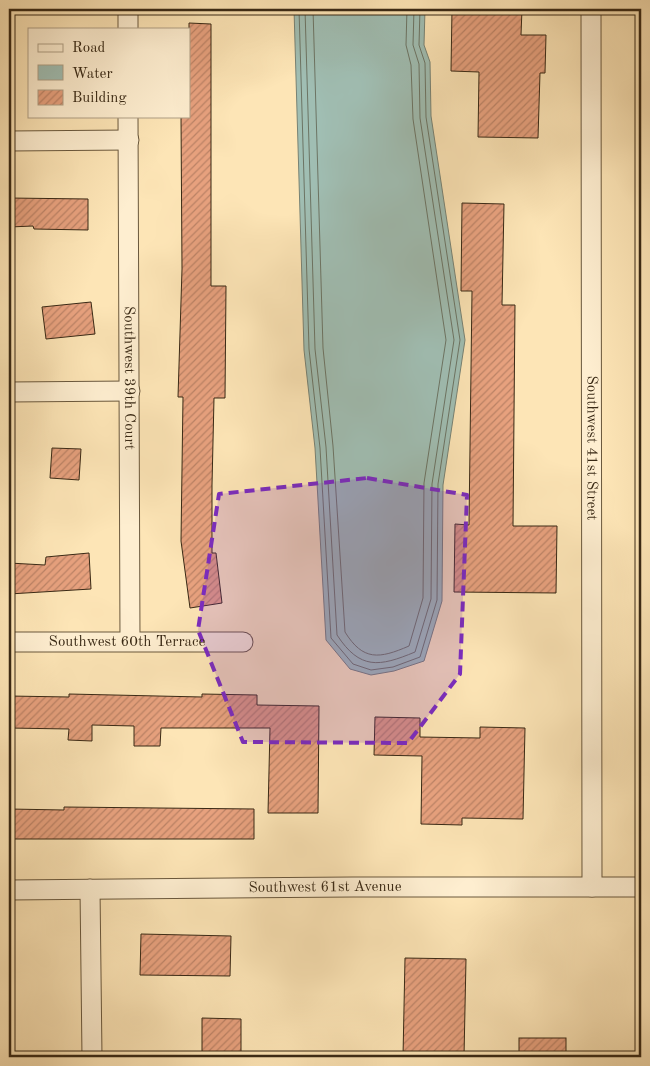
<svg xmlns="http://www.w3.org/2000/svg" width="650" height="1066" font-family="'Old Standard TT',serif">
<defs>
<pattern id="building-hatch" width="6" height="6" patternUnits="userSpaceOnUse" patternTransform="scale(1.25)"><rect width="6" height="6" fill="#e7a17e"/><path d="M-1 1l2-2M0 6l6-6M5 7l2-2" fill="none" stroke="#bc8366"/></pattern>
</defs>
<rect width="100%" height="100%" fill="#fde5b6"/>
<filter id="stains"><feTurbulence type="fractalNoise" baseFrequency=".004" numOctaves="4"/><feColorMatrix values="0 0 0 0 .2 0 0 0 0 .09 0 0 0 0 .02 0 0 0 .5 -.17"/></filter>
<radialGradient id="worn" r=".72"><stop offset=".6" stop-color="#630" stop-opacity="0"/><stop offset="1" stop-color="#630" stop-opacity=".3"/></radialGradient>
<path fill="#a0beb3" stroke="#778274" d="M 294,9 L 425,9 L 424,45 L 430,62 L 431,116 L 465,340 L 443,485 L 442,601 L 424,661 L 394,671 L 371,675 L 350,669 L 326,640 L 315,448 L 304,350 Z"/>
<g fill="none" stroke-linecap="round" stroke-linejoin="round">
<g stroke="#6c7464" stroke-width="1">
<path d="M 299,9 L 309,349 L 320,448 L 331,638 L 353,664 L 371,670 L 393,667 L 420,657 L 437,600 L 438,484 L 460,340 L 426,117 L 425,63 L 419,45 L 420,9"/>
<path d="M 305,9 L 315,349 L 326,447 L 337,635 C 360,670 379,667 415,652 L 431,599 L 432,484 L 454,340 L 420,118 L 419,64 L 413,45 L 414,9"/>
<path d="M 313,9 L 323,348 L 333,446 L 345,632 C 363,661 379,659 409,646 L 423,598 L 424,483 L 446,340 L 413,119 L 411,65 L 406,45 L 407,9"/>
</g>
</g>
<g fill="url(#building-hatch)" stroke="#392915">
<path d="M 452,9 L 522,9 L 521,35 L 546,35 L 545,73 L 540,73 L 538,138 L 478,137 L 479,72 L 451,71 Z"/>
<path d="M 189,23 L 211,24 L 211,286 L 226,286 L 225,398 L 214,398 L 212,485 L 212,553 L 216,553 L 222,603 L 190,608 L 181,541 L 183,397 L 178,397 L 182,269 L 181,116 L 189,116 Z"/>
<path d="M 9,198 L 88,199 L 88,230 L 34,229 L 33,226 L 9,227 Z"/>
<path d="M 462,203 L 504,204 L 502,305 L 515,305 L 513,526 L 557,526 L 556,593 L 454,592 L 455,524 L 469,525 L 472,291 L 461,291 Z"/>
<path d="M 91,302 L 95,334 L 46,339 L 42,307 Z"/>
<path d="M 52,448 L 81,449 L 79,480 L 50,478 Z"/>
<path d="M 89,553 L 91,589 L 9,594 L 9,563 L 45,565 L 46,557 Z"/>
<path d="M 69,694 L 202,697 L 202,694 L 257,695 L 257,705 L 319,706 L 318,813 L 268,813 L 270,728 L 161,728 L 160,746 L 134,746 L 134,726 L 92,725 L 92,741 L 68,740 L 69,729 L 9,728 L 9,696 L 69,697 Z"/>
<path d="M 375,717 L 420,718 L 420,737 L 480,738 L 480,727 L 525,728 L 523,819 L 462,818 L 462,825 L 421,824 L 422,756 L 374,755 Z"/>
<path d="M 64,807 L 254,809 L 254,839 L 9,839 L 9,809 L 64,810 Z"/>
<path d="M 141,934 L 231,936 L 230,976 L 140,975 Z"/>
<path d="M 405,958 L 466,959 L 464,1057 L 403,1057 Z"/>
<path d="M 202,1018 L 241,1019 L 241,1057 L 202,1057 Z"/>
<rect x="519" y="1038" width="47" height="19"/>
</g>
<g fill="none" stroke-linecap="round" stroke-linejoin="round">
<g stroke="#6a583d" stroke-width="21">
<g id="minor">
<path d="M 128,9 L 128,29"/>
<path id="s1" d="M 591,9 L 592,887"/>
<path id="s2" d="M 128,116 L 130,641"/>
<path d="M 9,141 L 129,140"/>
<path d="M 9,392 L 130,391"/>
<path id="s3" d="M 9,642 L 243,642"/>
<path d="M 90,889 L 92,1057"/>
<path id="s4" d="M 9,890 L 353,887 L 641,887"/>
</g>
</g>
<use href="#minor" stroke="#feeed0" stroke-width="19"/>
</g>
<path fill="#7b2cbf" fill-opacity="0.2" stroke="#7b2cbf" stroke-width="4" stroke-dasharray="10 6" stroke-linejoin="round" d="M 367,478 L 467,495 L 460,674 L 408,743 L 243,742 L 198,630 L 219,494 Z"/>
<g text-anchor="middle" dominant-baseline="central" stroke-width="5" stroke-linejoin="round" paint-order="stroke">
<g font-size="15" fill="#392915" stroke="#feeed0">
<text stroke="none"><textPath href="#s2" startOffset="262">Southwest 39th Court</textPath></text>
<text stroke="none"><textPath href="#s1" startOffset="439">Southwest 41st Street</textPath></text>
<text stroke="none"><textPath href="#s3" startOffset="118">Southwest 60th Terrace</textPath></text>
<text stroke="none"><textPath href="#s4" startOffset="316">Southwest 61st Avenue</textPath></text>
</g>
</g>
<rect width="650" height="1066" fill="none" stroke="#fde5b6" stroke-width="30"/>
<rect x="10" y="10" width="630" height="1046" fill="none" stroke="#392915" stroke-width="2.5"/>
<rect x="15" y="15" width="620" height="1036" fill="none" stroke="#392915"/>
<rect x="28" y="28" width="162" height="90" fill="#feeed0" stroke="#af9f85"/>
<rect x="38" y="44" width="25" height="8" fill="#feeed0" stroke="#af9f85"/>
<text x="72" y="52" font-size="15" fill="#392915">Road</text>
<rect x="38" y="65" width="25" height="15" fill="#a0beb3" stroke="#af9f85"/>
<text x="72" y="78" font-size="15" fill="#392915">Water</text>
<rect x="38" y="90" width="25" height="15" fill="url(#building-hatch)" stroke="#af9f85"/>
<text x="72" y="102" font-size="15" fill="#392915">Building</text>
<rect width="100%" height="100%" filter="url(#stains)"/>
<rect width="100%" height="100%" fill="url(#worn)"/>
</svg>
